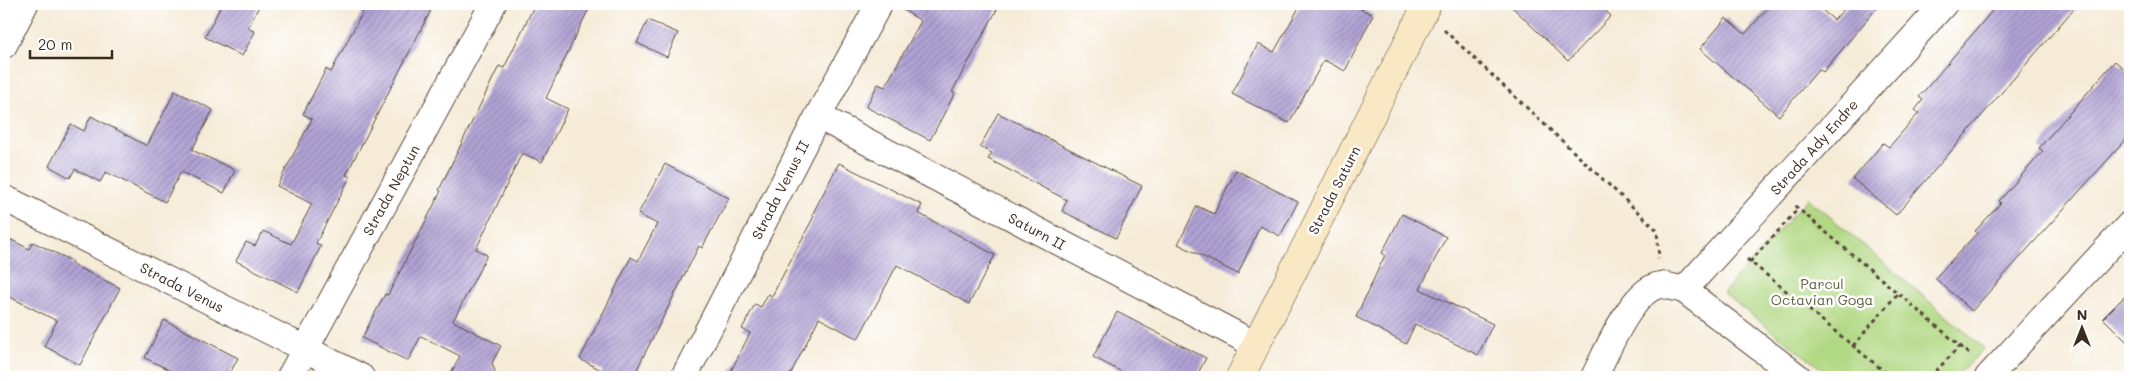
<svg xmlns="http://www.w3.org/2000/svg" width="2134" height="381" font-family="Mali,sans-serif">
<defs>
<pattern id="building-hatch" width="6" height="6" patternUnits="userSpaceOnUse" patternTransform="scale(1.25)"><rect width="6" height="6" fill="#b0a3d5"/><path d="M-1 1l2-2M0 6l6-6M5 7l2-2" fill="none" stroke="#9085ac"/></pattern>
</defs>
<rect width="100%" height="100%" fill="#fff"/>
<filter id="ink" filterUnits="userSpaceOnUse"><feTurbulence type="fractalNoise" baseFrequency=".02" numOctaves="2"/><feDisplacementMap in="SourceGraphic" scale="10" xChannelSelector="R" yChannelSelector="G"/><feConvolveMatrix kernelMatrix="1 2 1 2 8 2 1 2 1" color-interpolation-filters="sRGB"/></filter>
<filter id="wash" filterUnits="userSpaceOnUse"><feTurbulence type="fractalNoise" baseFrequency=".0096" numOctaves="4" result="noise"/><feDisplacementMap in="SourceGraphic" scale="20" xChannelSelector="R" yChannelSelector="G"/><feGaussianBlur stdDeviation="1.12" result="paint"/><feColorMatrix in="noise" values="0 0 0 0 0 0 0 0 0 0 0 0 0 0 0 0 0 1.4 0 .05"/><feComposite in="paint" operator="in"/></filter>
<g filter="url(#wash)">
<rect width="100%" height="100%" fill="#f5ebd7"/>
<path fill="#b1d883" stroke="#768150" d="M 1808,198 L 1984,348 L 1956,377 L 1832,377 L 1723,293 Z"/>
<g id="blocks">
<g fill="url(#building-hatch)">
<path d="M 222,4 L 260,4 L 248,28 L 255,32 L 242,56 L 205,37 Z"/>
<path d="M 367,4 L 434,4 L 346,175 L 350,177 L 316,243 L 321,246 L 298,292 L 236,261 L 246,242 L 255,246 L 263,231 L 291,244 L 312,204 L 277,186 L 312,119 L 303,114 L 326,69 L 331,72 Z"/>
<path d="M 535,4 L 591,4 L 546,98 L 568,109 L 542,162 L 522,153 L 476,249 L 487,255 L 453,321 L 501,346 L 492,363 L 497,377 L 449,377 L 460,356 L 421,336 L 408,361 L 362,338 L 385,294 L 388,295 L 441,191 L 439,190 L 499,66 L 504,68 Z"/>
<path d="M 894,4 L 1000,4 L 952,92 L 955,93 L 930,140 L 866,107 L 878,84 L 885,87 L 921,21 Z"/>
<path d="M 1301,4 L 1352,4 L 1373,15 L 1345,71 L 1324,60 L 1289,123 L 1232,94 L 1258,44 L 1274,52 Z"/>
<path d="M 1509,4 L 1598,4 L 1611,16 L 1568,61 Z"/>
<path d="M 1771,4 L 1815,4 L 1834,20 L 1849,4 L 1880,4 L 1823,72 L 1819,69 L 1779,116 L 1700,49 L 1726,18 L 1745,34 Z"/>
<path d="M 1998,4 L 2078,4 L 1896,215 L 1853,179 L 1883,143 L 1889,147 L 1919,113 L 1915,110 L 1923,100 L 1919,97 Z"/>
<path d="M 648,20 L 678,33 L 667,57 L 637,43 Z"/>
<path d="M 2115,61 L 2130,74 L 2130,135 L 1972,311 L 1935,278 L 1977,233 L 1975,231 L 2001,203 L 1999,201 L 2043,151 L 2039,148 Z"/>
<path d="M 175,91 L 213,110 L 192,150 L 235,170 L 224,193 L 181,172 L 165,202 L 106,172 L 100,182 L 75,169 L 70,178 L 49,166 L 71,124 L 84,131 L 91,116 L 147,146 Z"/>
<path d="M 998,113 L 1142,186 L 1116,238 L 1062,211 L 1067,200 L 988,159 L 992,153 L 980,147 Z"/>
<path d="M 839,163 L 922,205 L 918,213 L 995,255 L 969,304 L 897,265 L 858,339 L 819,318 L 789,377 L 728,377 L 750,333 L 742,329 L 755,304 L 761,307 L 768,294 L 772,296 L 814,216 L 812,215 Z"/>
<path d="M 665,164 L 729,198 L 702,248 L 699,246 L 633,377 L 600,377 L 603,371 L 580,359 L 631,257 L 638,261 L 657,224 L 638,214 Z"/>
<path d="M 1236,170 L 1298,202 L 1280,236 L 1260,226 L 1238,274 L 1178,244 L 1197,206 L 1214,214 Z"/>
<path d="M 1402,214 L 1446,237 L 1420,289 L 1493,324 L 1478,355 L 1415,324 L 1406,344 L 1356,317 L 1385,255 L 1382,253 Z"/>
<path d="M 4,236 L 29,249 L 33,242 L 72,261 L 71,264 L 120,288 L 80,365 L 44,346 L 57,321 L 4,294 Z"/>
<path d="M 2130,291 L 2130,345 L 2103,318 Z"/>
<path d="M 1117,312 L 1206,358 L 1196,377 L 1132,377 L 1093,357 Z"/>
<path d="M 164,320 L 238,358 L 228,377 L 184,377 L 145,358 Z"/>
</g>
</g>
</g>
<g filter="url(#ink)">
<use href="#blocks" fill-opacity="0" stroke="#57473a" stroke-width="1"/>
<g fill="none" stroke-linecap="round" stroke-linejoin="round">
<g stroke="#57473a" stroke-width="28">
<g id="street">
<path d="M 4,45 L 25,4"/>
<path d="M 818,116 L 1256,345"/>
<path d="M 4,198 L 361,377"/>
<path d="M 1684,290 L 1944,4"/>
<path d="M 290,377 L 493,4"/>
<path d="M 684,377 L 818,116 L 879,4"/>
<path d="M 1594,377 C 1606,354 1632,288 1661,285 C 1668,285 1678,289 1684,290 L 1798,377"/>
<path d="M 1988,377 L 2130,224"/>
</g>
</g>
<g stroke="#57473a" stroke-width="29">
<path id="secondary" d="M 1240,377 L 1427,4"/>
</g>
<g stroke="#57473a" stroke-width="3" stroke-dasharray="4 4" stroke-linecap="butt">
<path d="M 1444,30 L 1657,230 L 1659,259"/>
<path d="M 1795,206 L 1972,356"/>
<path d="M 1747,259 L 1891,377"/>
<path d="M 1750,262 L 1798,209"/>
<path d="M 1853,346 L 1898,293"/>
<path d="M 1930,377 L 1960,346"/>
</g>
<use href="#street" stroke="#fff" stroke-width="26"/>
<use href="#secondary" stroke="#f8e8c3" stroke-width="28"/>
</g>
</g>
<g text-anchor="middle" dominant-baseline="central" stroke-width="5" stroke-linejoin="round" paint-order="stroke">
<g font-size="14" fill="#3b2a1e" stroke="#fff">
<text transform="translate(1814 147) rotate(-48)">Strada Ady Endre</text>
<text transform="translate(391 190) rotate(-61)">Strada Neptun</text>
<text transform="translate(780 190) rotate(-63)">Strada Venus II</text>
<text transform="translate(1334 190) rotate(-63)">Strada Saturn</text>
<text transform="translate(1037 231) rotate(28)">Saturn II</text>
<text transform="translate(182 287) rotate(27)">Strada Venus</text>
</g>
<g font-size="14" fill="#5e5e3c" stroke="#fff">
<text x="1822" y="283">Parcul<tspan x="1822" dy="16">Octavian Goga</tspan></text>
</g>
</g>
<rect width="2134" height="381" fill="none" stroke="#fff" stroke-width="20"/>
<g transform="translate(2082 328)" stroke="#ffffff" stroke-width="4" paint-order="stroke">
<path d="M0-4L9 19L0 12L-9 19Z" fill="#3b2a1e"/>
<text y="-8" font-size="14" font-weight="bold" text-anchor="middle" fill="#3b2a1e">N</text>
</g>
<path d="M30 50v8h82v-8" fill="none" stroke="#3b2a1e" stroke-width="2.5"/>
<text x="38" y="50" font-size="15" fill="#3b2a1e" stroke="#ffffff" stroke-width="4" paint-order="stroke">20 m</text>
</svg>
